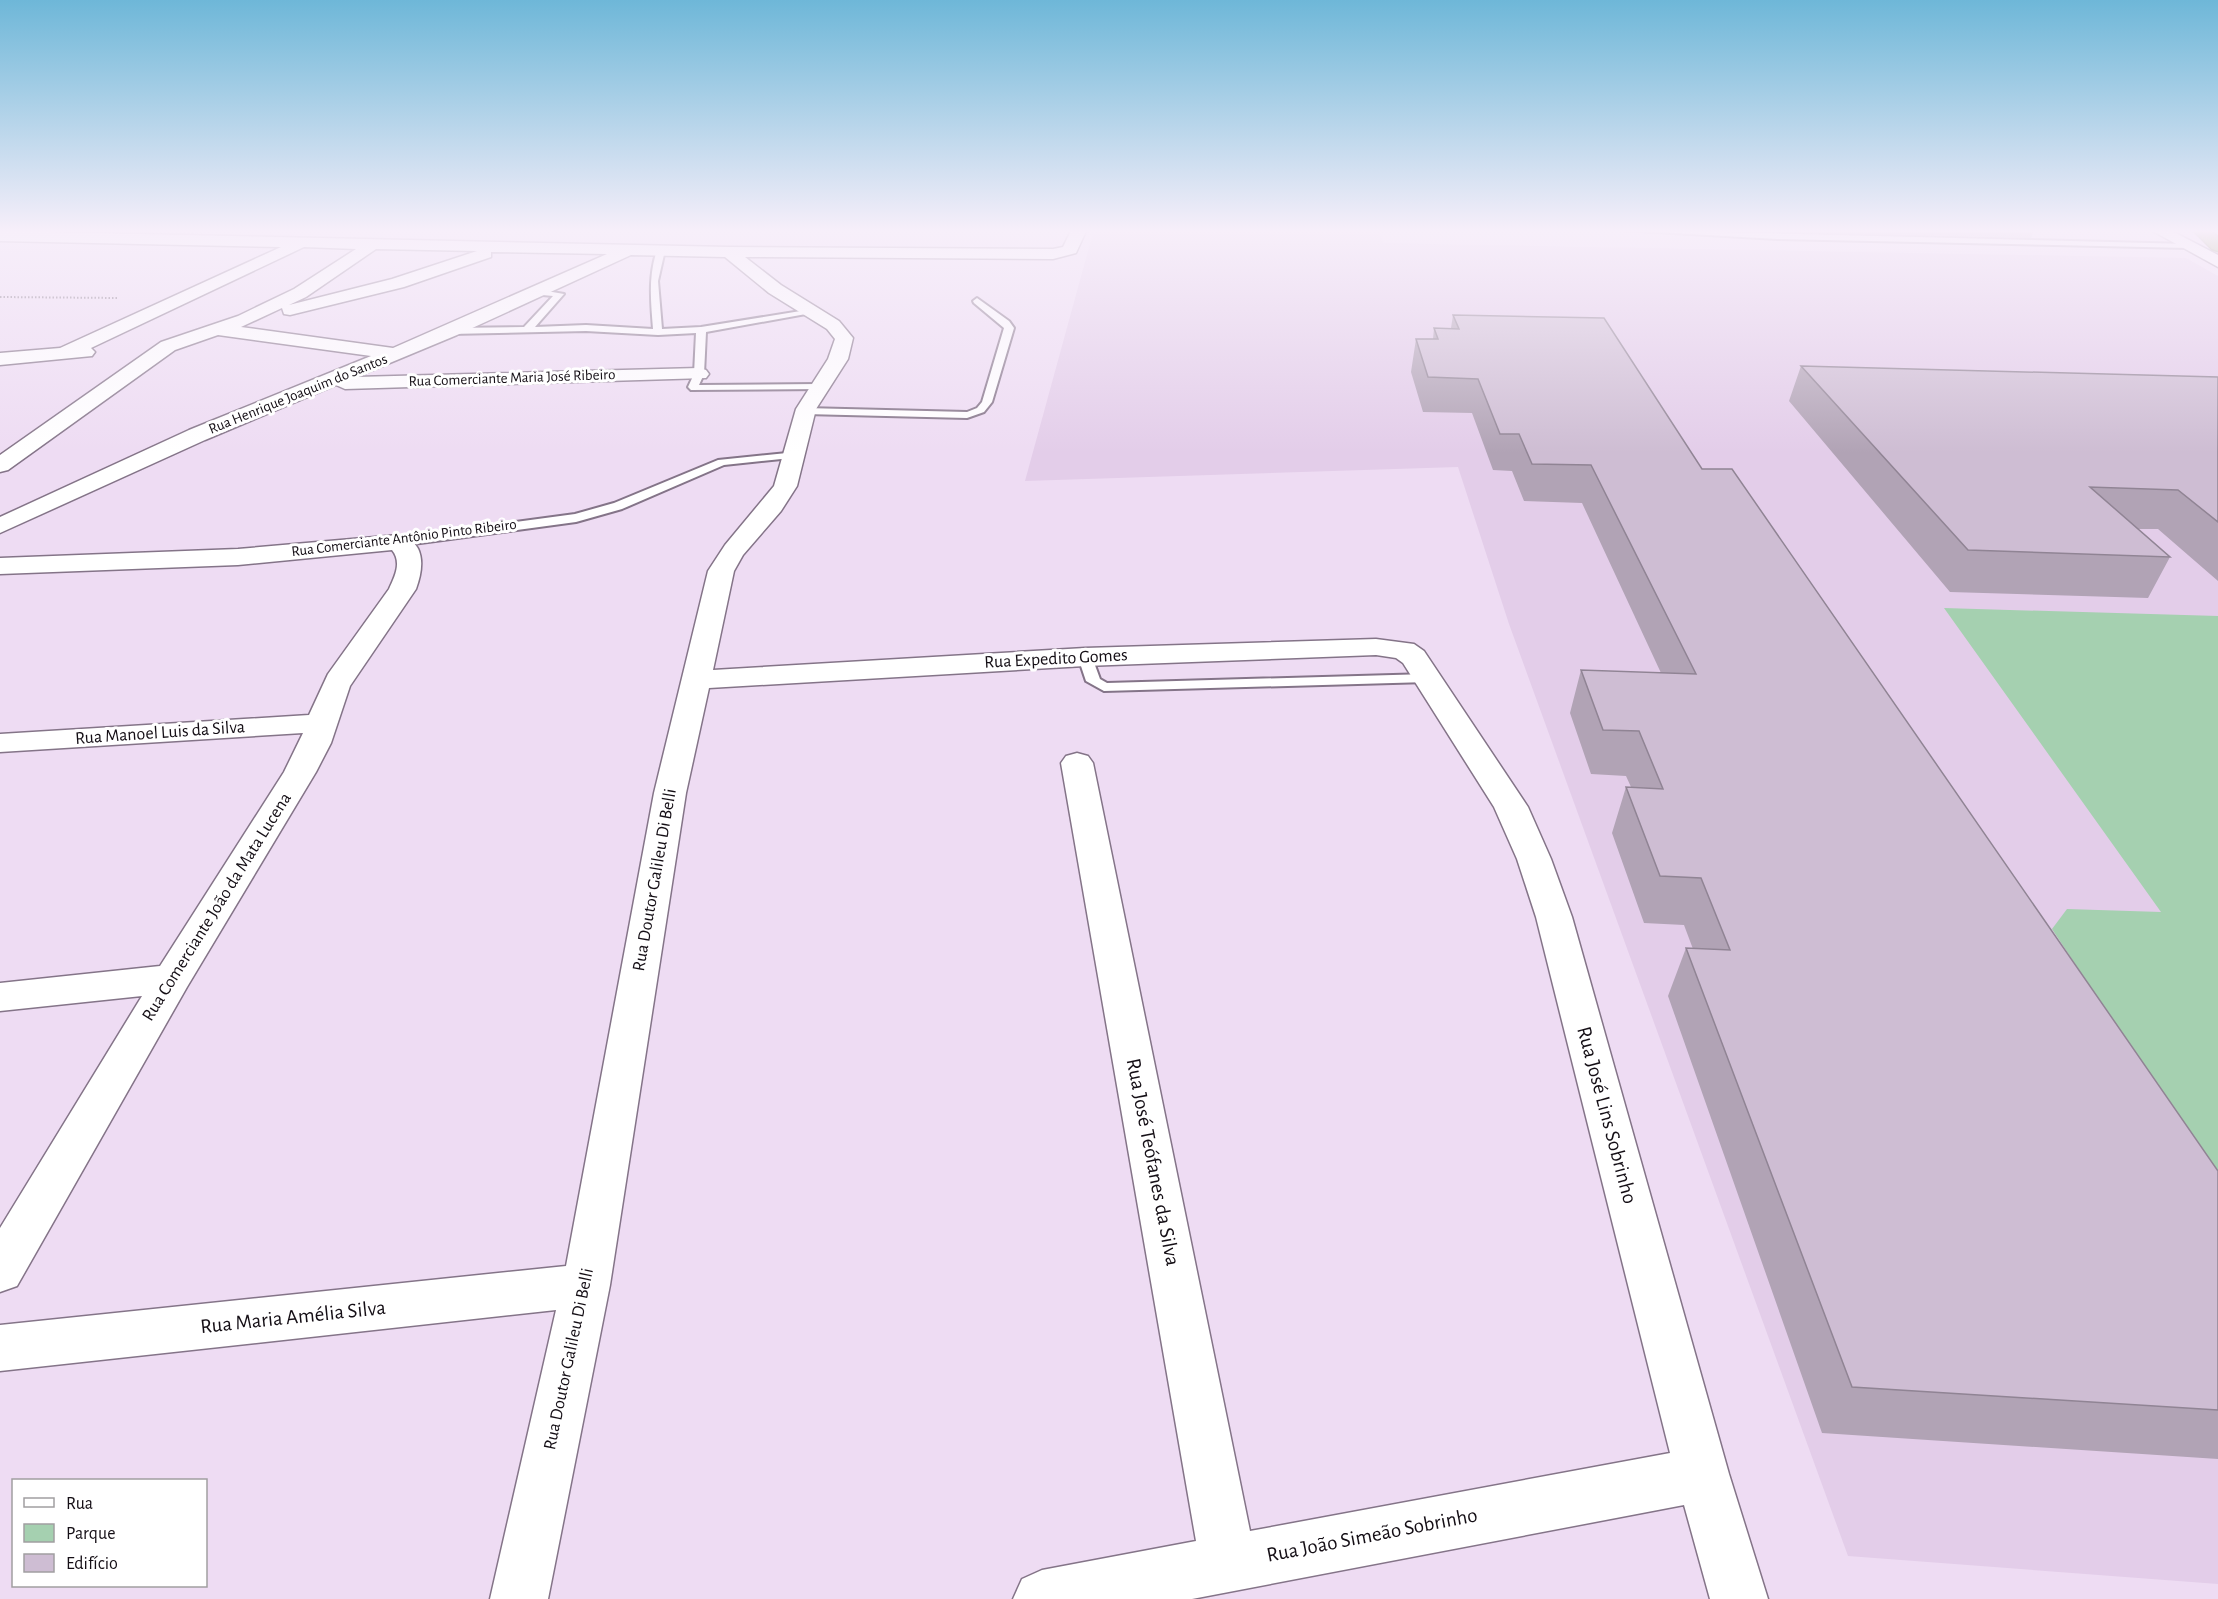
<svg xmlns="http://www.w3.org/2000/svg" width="2218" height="1599" font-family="'Alegreya Sans',sans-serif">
<rect width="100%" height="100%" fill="#eedcf3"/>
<path fill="#e3cde9" d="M 1094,229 L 1378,229 L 1383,243 L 2186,258 L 2218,276 L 2218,1584 L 1848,1556 L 1509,624 L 1458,467 L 1025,481 Z"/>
<path fill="#a5d0b0" d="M 1944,608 L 2218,616 L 2218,1181 L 2052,929 L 2067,909 L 2161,912 Z"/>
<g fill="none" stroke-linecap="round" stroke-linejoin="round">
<g stroke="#847488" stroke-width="4">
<g id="lane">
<path d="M 1604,229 L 2189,244 L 2193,246 L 2189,248 L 1777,239 Z"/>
<path d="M 661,248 L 665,250 L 658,281 L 662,329 L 701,327 L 813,309 L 817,312 L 706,332 L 704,374 L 699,385 L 819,384 L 824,387 L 823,389 L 691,390 L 688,387 L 694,374 L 696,333 L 658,335 L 586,331 L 450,334 L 445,331 L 450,328 L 524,327 L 553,296 L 532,294 L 532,290 L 535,289 L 564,294 L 535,327 L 586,325 L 653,329 C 651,301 648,277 657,250 Z"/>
<path d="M 977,298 L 1009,321 L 1014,328 L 992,402 L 984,412 L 967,418 L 805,414 L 800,411 L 805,408 L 967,412 L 977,408 L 982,402 L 1004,328 L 974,303 L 973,301 Z"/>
<path d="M 797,452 L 803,455 L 801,457 L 724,465 L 622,509 L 576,522 L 398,546 L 392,542 L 398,538 L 575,514 L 614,503 L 718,460 Z"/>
<path d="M 1085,653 L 1092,657 L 1100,679 L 1107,683 L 1428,674 L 1435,678 L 1428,682 L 1104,691 L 1086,681 L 1078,657 Z"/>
</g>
</g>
<g stroke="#847488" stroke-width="3">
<g id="street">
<path d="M 1072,229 L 1087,229 L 1076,253 L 1053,259 L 745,257 L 781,285 L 839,321 L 853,338 L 848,359 L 816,409 L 797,486 L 781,511 L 743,555 L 734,571 L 713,670 L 1085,648 L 1376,639 L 1414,644 L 1424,651 L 1528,807 L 1551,859 L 1572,917 L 1729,1474 L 1768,1599 L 1710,1599 L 1684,1505 L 1192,1599 L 1013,1599 L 1022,1579 L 1042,1570 L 1196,1541 L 1061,763 L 1066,756 L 1077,753 L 1088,756 L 1093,763 L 1250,1531 L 1670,1453 L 1536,917 L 1517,859 L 1494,807 L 1403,663 L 1396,658 L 1376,655 L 1085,666 L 709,688 L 686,793 L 610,1285 L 548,1599 L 490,1599 L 556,1310 L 0,1371 L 0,1325 L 566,1266 L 654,793 L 708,571 L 725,545 L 774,486 L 796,409 L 828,359 L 835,339 L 827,329 L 769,293 L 725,257 L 631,255 L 457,335 L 356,377 L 699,368 L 706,370 L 709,374 L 706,378 L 345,389 L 336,385 L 205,440 L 0,533 L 0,517 L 189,430 L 371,356 L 218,335 L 175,350 L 8,470 L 0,472 L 0,455 L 161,342 L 238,316 L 294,289 L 356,249 L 304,247 L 91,348 L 95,352 L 92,356 L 0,365 L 0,353 L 60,348 L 281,247 L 0,241 L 0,231 L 729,247 L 1053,249 L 1063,247 ZM 376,249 L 477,251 L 392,279 L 289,305 L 306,297 ZM 491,252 L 607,254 L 393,348 L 241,327 L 282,308 L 284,314 L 290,315 L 404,287 L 491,257 Z"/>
<path d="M 398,535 C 426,541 424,567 416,589 L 350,686 L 331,743 L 316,772 L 187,987 L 17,1286 L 0,1292 L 0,1228 L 142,996 L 0,1011 L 0,983 L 160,966 L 284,772 L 303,733 L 0,752 L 0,734 L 309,715 L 328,674 L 389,589 C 395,576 402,562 392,550 L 238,565 L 0,574 L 0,558 L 238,549 Z"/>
</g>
</g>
<g stroke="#847488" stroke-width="3">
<path id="secondary" d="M 2149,229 L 2168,229 L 2218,255 L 2218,267 Z"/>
</g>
<g stroke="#5a672a" stroke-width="3">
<path id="highway" d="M 2192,229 L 2209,229 L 2218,237 L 2218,251 L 2212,249 Z"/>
</g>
<path stroke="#776b7a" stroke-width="2" stroke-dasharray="1.5 2" stroke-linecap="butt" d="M 0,297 L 119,298"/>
<use href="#lane" fill="#fff" fill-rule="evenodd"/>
<use href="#street" fill="#fff" fill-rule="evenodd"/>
<use href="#secondary" fill="#fff" fill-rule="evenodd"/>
<use href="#highway" fill="#7f9736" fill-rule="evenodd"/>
</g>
<g fill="#b1a3b5">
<path d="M 1828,229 L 2035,229 L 2031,238 L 1833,233 Z"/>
<path d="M 1453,315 L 1702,469 L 2218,1171 L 2218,1459 L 1822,1433 L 1668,996 L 1686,948 L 1693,949 L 1684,925 L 1644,923 L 1612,833 L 1626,787 L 1631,787 L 1626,776 L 1591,774 L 1570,713 L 1581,670 L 1661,673 L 1582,503 L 1524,501 L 1512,471 L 1493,470 L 1472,413 L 1423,412 L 1411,372 L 1416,339 L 1433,339 L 1434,328 L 1451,328 Z"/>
<path d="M 1801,366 L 2218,377 L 2218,581 L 2158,529 L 2137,529 L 2170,557 L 2148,598 L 1950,592 L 1789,401 Z"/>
</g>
<g fill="#cebdd3" stroke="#908494" stroke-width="1.5">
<path d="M 1453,315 L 1604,318 L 1702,469 L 1732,469 L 2218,1171 L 2218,1410 L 1852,1387 L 1686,948 L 1730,950 L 1701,878 L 1660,876 L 1626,787 L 1663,789 L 1639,731 L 1603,730 L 1581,670 L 1696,674 L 1591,465 L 1532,464 L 1519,434 L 1500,434 L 1478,379 L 1428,377 L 1416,339 L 1438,339 L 1434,328 L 1459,329 Z"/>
<path d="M 1801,366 L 2218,377 L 2218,522 L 2178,490 L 2090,487 L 2170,557 L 1968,550 Z"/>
</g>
<linearGradient id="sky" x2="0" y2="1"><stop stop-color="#6eb7d8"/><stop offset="0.51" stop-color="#f7effa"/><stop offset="1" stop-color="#f7effa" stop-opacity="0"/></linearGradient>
<rect width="2218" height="453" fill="url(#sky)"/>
<g text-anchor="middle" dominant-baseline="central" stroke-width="6" stroke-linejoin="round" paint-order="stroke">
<g font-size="15" fill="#140e15" stroke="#fff">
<text transform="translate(512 378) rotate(-2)">Rua Comerciante Maria José Ribeiro</text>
<text transform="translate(298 394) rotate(-22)">Rua Henrique Joaquim do Santos</text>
<text transform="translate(404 538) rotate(-7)">Rua Comerciante Antônio Pinto Ribeiro</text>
</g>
<g font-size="18" fill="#140e15" stroke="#fff">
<text transform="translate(1056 659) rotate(-3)">Rua Expedito Gomes</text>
<text transform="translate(160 733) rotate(-4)">Rua Manoel Luis da Silva</text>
<text transform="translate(655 880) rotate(-80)">Rua Doutor Galileu Di Belli</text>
<text transform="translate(217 907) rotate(-58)">Rua Comerciante João da Mata Lucena</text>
<text transform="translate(569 1359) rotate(-78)">Rua Doutor Galileu Di Belli</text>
</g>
<g font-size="21" fill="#140e15" stroke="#fff">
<text transform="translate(1607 1115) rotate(75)">Rua José Lins Sobrinho</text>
<text transform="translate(1153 1162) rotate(79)">Rua José Teófanes da Silva</text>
<text transform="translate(293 1317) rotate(-6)">Rua Maria Amélia Silva</text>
<text transform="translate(1372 1535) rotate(-11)">Rua João Simeão Sobrinho</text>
</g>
</g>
<rect x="12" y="1479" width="195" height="108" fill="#ffffff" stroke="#a19fa1" stroke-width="1.5"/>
<rect x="24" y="1498" width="30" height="9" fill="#ffffff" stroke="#a19fa1" stroke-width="1.5"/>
<text x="66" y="1509" font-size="18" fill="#140e15">Rua</text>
<rect x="24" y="1524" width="30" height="18" fill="#a5d0b0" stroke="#a19fa1" stroke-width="1.5"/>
<text x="66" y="1539" font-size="18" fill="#140e15">Parque</text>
<rect x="24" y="1554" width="30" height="18" fill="#cebdd3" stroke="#a19fa1" stroke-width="1.5"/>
<text x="66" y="1569" font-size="18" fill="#140e15">Edifício</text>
</svg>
